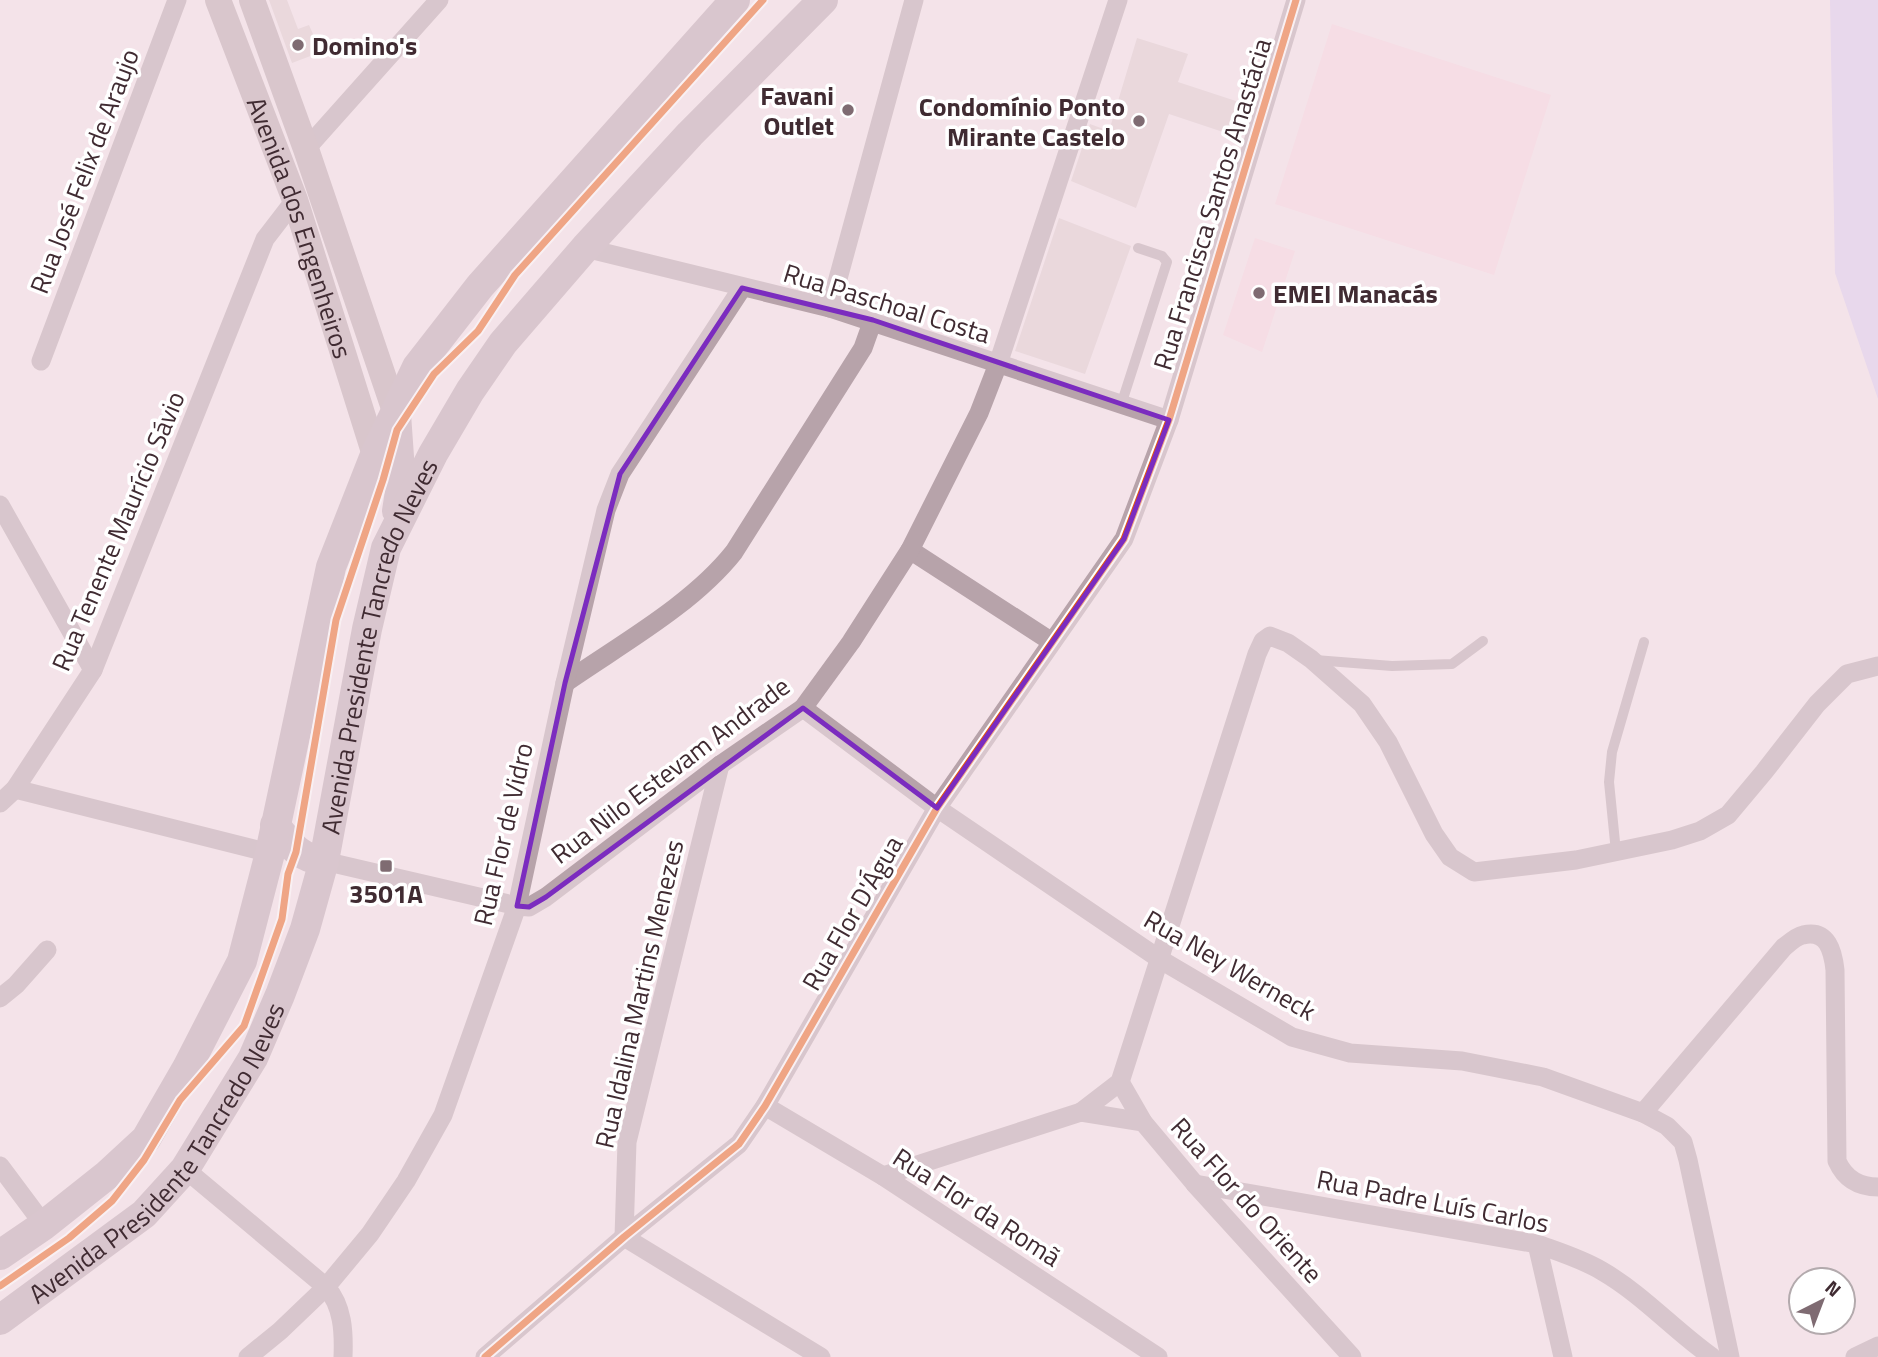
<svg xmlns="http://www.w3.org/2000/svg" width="1878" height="1357" font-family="'Titillium Web',sans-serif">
<rect width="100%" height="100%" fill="#f4e3e9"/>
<g fill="#f8d5e0">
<path d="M 1332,24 L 1551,95 L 1494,275 L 1275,204 Z"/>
<path d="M 1255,238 L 1295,251 L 1262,352 L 1223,335 Z"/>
</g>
<path fill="#dac9ef" d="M 1830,0 L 1878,0 L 1878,399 L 1835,273 Z"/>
<g fill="#ddcacd">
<path d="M 269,0 L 287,0 L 298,29 L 309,25 L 321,52 L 292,63 Z"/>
<path d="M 1137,38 L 1188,54 L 1178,82 L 1242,103 L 1232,135 L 1169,114 L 1136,208 L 1071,181 L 1090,124 L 1109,131 Z"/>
<path d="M 1059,218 L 1131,246 L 1085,374 L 1015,351 Z"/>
</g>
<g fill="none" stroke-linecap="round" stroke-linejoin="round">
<g stroke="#b7a3aa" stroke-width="10">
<path d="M 1121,405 L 1167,262 L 1162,256 L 1138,248"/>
<path d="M 1315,660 L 1392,666 L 1452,664 L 1483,641"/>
<path d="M 1616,852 L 1609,782 L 1612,752 L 1644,642"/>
</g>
<g stroke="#b7a3aa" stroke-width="19">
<path d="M 306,149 L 439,0"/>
<path d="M 585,248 L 830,308 L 1169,420"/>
<path d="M 830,308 L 914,0"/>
<path d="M 41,361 L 177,0"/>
<path d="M 0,505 L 93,670"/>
<path d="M 910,550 L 1052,642"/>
<path d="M 565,683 C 621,644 692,605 734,552 L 863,348 L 873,320"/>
<path d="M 803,708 L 937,808 L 1161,960 L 1292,1037 L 1350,1053 L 1462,1061 L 1543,1077 L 1643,1113 L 1667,1126 L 1683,1142 L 1688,1160 L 1730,1357"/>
<path d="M 720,765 L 627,1142 L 624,1237 L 821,1357"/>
<path d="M 15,789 L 270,853"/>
<path d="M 0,803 L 15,789 L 93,670 L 265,239 L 295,200"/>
<path d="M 324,861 L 517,906 L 529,907 L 546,897 L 720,765 L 803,708 L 851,642 L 910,550 L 979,413 L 998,364 L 1118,0"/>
<path d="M 0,998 L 16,985 L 47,950"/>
<path d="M 1120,1082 L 1143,1122 L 1195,1184 L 1352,1357"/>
<path d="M 765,1106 L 883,1176 L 1158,1357"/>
<path d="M 1081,1112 L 1120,1082 L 1257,654 L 1263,641 L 1270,636 L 1288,643 L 1311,659 L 1362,704 L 1388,742 L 1434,834 L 1450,857 L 1474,872 L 1576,860 L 1672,840 L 1700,831 L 1728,815 L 1764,772 L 1817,704 L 1847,674 L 1878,666"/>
<path d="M 1643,1113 L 1784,947 C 1789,943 1797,936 1803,935 C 1828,929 1833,952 1835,970 L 1837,1161 C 1845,1179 1859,1187 1878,1187"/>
<path d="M 0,1166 L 44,1225"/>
<path d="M 185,1169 L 326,1287 C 343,1306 344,1332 343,1357"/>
<path d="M 883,1176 L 1081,1112 L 1143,1122"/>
<path d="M 1195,1184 L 1537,1244 C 1559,1252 1582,1259 1602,1271 C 1642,1294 1674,1330 1712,1357"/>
<path d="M 1537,1244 L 1563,1357"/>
<path d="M 248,1357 L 280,1331 L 326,1287 L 370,1234 L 406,1181 L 443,1115 L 517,906 L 565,683 L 606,510 L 620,474 L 742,288"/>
<path d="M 485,1357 L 624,1237 L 739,1144 L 765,1106 L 937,808 L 1124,539 L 1169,420 L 1296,0"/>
<path d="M 1855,1357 L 1878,1346"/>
</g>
<g stroke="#b8a2a9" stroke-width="26">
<path id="s1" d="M 218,0 L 295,200 L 375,455"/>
<path d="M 252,0 L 306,149 L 395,411"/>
</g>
<g stroke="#b9a3ad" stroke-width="30">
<path d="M 396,414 L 401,485 L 397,511"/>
<path d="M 275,825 C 291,845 297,857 324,861"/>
<path d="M 0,1255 L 44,1225 L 107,1175 L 146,1139 L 187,1068 L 242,961 L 270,853 L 331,567 L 375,455 L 417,367 L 480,286 L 735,0"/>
<path id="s2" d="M 0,1320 L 144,1214 L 185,1169 L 253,1058 L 280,995 L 305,929 L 324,861 L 367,629 L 386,548 L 433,454 L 470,391 L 503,343 L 585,248 L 690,134 L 823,0"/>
</g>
<g stroke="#fff" stroke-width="11">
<g id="cycleway">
<path d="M 0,1286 L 69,1238 L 112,1201 L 144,1160 L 180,1100 L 244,1026 L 282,919 L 288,874 L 296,852 L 336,620 L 383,480 L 397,430 L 434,374 L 478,331 L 515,275 L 763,0"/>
<path d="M 485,1357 L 624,1237 L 739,1144 L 765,1106 L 937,808 L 1124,539 L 1169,420 L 1296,0"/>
</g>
</g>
<use href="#cycleway" stroke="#e8590c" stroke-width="7"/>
</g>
<path d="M0 0H1878V1357H0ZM 742,288 L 873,320 L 1169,420 L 1124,539 L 937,808 L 803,708 L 546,897 L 529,907 L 517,906 L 565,683 L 620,474 Z" fill="#f4e3e9" fill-opacity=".55" fill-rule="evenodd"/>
<path fill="none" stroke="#7b2cbf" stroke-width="5" stroke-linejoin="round" d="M 742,288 L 873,320 L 1169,420 L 1124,539 L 937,808 L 803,708 L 546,897 L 529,907 L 517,906 L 565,683 L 620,474 Z"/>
<g fill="#7f6b72" stroke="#fff" stroke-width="2.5">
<circle cx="298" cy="45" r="7"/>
<circle cx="848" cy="110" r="7"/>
<circle cx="1139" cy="121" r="7"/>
<circle cx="1259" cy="293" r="7"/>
<rect x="379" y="859" width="14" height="14" rx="3.5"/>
</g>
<g text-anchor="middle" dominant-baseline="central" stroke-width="7" stroke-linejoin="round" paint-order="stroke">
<g font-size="26" font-weight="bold" fill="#402b32" stroke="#fff" text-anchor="start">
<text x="312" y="45">Domino's</text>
<text x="834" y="95" text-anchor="end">Favani<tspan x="834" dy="30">Outlet</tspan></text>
<text x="1125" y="106" text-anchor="end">Condomínio Ponto<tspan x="1125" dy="30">Mirante Castelo</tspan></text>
<text x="1273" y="293">EMEI Manacás</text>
<text x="386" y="893" text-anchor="middle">3501A</text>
</g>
<g font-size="26" fill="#402b32" stroke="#fff">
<text transform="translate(84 171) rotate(-69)">Rua José Felix de Araujo</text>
<text transform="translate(1212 204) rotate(-73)">Rua Francisca Santos Anastácia</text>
<text stroke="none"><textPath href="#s1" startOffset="242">Avenida dos Engenheiros</textPath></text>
<text transform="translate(887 303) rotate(17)">Rua Paschoal Costa</text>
<text transform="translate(118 531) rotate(-67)">Rua Tenente Maurício Sávio</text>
<text stroke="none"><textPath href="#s2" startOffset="802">Avenida Presidente Tancredo Neves</textPath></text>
<text transform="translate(670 770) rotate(-37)">Rua Nilo Estevam Andrade</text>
<text transform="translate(503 834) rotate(-77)">Rua Flor de Vidro</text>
<text transform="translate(852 913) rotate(-60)">Rua Flor D'Água</text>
<text transform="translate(1230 965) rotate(30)">Rua Ney Werneck</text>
<text transform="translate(639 994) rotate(-77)">Rua Idalina Martins Menezes</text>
<text stroke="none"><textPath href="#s2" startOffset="234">Avenida Presidente Tancredo Neves</textPath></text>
<text transform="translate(1247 1200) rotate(48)">Rua Flor do Oriente</text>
<text transform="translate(1433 1201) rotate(11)">Rua Padre Luís Carlos</text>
<text transform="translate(977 1207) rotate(33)">Rua Flor da Romã</text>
</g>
</g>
<g transform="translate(1822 1301) rotate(42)"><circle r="33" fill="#ffffff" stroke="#b3aaad" stroke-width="2"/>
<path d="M0-5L12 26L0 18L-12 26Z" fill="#7f6b72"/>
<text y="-10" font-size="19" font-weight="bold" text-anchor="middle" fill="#402b32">N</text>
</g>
</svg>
